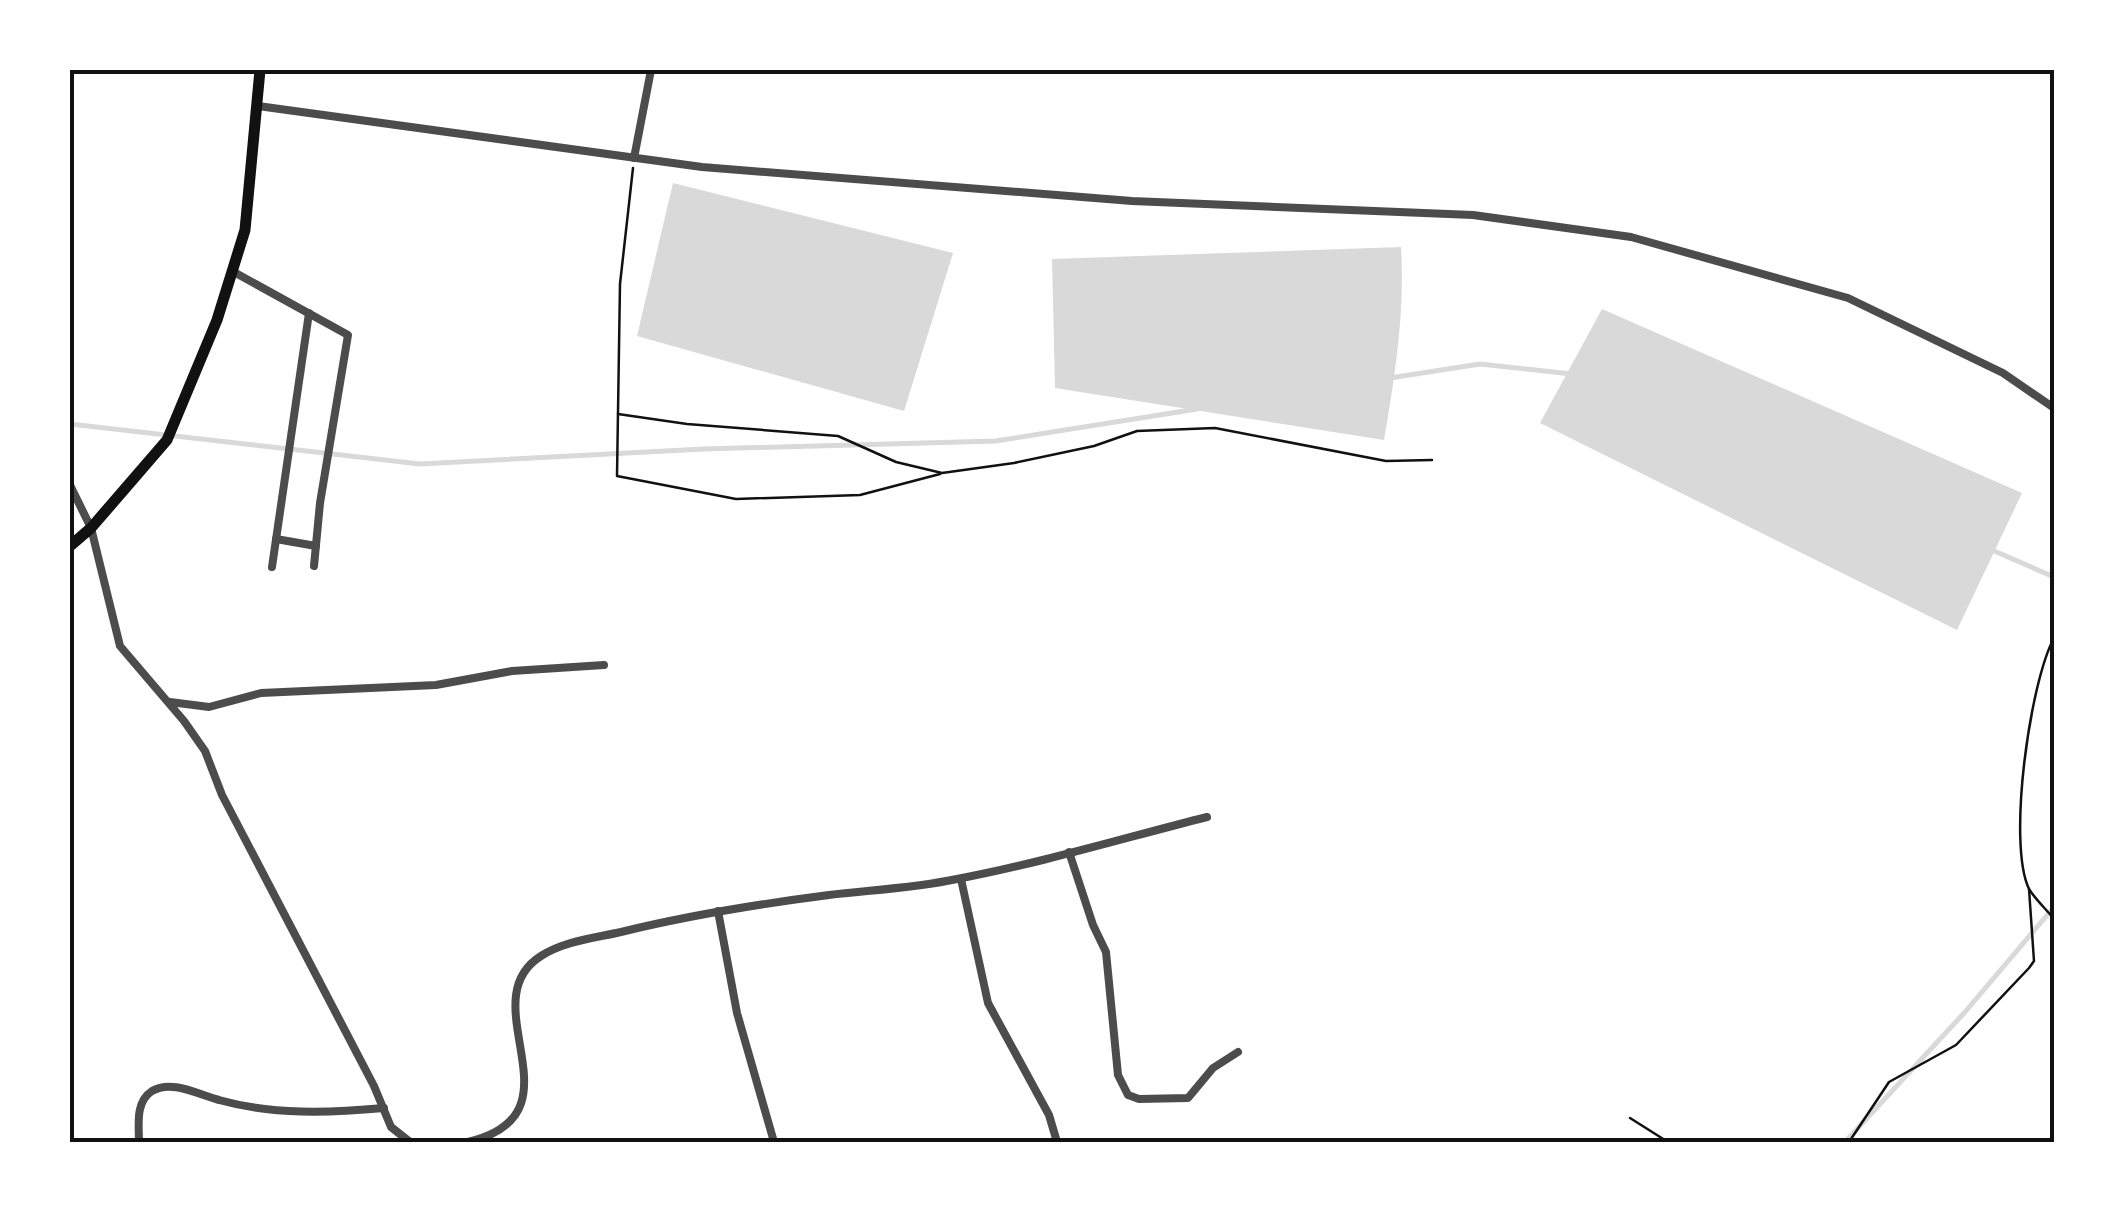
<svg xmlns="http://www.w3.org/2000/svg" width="2124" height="1212" font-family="'Fira Sans Condensed',sans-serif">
<rect width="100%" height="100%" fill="#fff"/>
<g fill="#d9d9d9">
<path d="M 673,183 L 953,253 L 904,411 L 637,336 Z"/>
<path d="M 1401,247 C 1405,313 1395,375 1384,440 L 1055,388 L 1052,259 Z"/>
<path d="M 1602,309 L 2022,493 L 1957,630 L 1540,423 Z"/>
</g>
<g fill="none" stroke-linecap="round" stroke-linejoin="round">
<g stroke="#d9d9d9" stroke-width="5">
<path d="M 1390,378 L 1480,364 L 1572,374"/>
<path d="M 70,424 L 420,464 L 704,449 L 996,441 L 1197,409"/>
<path d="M 1992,550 L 2054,577"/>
<path d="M 1845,1142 L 1965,1012 L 2054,907"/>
</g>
<g stroke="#111" stroke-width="2.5">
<path d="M 633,168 L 620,284 L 617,476 L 736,499 L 860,495 L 940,474"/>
<path d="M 618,414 L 687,424 L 838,436 L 896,462 L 942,473 L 1014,463 L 1094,446 L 1137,431 L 1215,428 L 1386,461 L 1432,460"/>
<path d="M 2054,638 C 2030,682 2007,843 2029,889 C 2035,899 2046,909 2054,919"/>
<path d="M 1630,1118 L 1668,1142"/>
<path d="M 1849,1142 L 1889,1082 L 1956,1045 L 2029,968 L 2034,961 L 2029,889"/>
</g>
<g stroke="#4c4c4c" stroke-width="8">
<path d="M 258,106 L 702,167 L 1132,201 L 1473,215 L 1631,237 L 1848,298 L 2003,373 L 2054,408"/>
<path d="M 634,158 L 651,70"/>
<path d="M 232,271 L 348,335 L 320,503 L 314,566"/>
<path d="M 70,485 L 91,528 L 120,646 L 184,721 L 205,751 L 222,795 L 374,1086 L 391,1127 L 410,1142"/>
<path d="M 276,539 L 316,546"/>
<path d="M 272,567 L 309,313"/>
<path d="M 170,702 L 209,707 L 261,693 L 436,685 L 512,671 L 604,665"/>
<path d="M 1069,852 L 1093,925 L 1106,952 L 1118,1075 L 1128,1095 L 1139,1099 L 1188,1098 L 1213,1068 L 1238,1052"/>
<path d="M 961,879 L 988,1003 L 1049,1115 L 1057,1142"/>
<path d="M 718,911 L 737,1013 L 774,1142"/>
<path d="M 139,1142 C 139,1125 135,1102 152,1091 C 172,1079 199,1095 219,1100 C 273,1115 329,1113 384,1108"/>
<path d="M 468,1142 C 587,1114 468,1002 541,956 C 564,941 595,938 621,932 C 690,915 759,904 829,895 C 872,890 915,888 957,879 C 1041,863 1124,838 1207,817"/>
</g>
<path stroke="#111" stroke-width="11" d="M 70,546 L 91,528 L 167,440 L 217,320 L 245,230 L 260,70"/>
</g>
<rect width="2124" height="1212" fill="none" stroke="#ffffff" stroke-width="145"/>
<rect x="72" y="72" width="1980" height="1068" fill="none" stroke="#111" stroke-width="4"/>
</svg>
